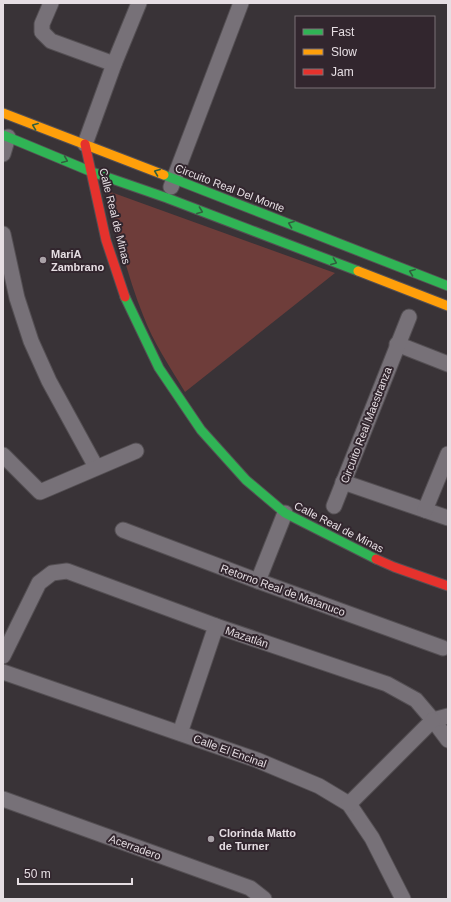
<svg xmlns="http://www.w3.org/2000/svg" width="451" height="902" font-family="Helvetica,sans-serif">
<rect width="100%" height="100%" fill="#393337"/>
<path fill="#6e3d3a" d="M 108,191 L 335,273 L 185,392 C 170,367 153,342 143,315 C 127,275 117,233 108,191 Z"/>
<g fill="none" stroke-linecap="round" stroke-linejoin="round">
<g stroke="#544f53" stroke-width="17">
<g id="street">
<path d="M 51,3 L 42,24 L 42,32 L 51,41 L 114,64"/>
<path d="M 85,144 L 114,64 L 139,3"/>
<path d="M 3,154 L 8,137"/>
<path d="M 171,187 L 241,3"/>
<path d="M 3,234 L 17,298 L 31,341 L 49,381 L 96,467"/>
<path d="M 397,344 L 448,364"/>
<path d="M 3,455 L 40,492 L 136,451"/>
<path d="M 343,482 L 448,518"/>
<path d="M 334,506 L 409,317"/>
<path d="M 425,510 L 448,454"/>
<path d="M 123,530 L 258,581 L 443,648"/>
<path d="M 258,581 L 285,513"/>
<path d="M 3,656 L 39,583 L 52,573 L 67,571 L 216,626 L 387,684 L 416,700 L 433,720 L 448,740"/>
<path d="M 3,672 L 257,760 L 319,786 L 349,804 L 372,838 L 403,899"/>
<path d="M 433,720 L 448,716"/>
<path d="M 180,733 L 216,626"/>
<path d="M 3,799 L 250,888 L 264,899"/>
<path d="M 349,804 L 433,720"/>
</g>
</g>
<g stroke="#544f53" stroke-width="11">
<g id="fast">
<path d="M 3,135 L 92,172 L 167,198 L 358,271"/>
<path d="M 164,175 L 448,286"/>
<path d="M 125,297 L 159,368 L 201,430 L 246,480 L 285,513 L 376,559"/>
</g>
</g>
<g stroke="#544f53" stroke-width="11">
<g id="slow">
<path d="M 3,113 L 164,175"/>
<path d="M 358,271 L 448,306"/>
</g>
</g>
<g stroke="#544f53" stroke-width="11">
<g id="jam">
<path d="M 85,144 L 106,240 L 125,297"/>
<path d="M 376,559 L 394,567 L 448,586"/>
</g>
</g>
<use href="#street" stroke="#777178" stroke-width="15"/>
<use href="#fast" stroke="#30b455" stroke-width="9"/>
<use href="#slow" stroke="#ff9f0a" stroke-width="9"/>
<use href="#jam" stroke="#e5322d" stroke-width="9"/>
</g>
<defs><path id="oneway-chevron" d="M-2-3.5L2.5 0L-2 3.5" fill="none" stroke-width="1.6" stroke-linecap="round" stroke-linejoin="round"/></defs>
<g stroke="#315f3e">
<use href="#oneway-chevron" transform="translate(35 126) rotate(-159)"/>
<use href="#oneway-chevron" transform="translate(65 160) rotate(23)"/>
<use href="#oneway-chevron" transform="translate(157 172) rotate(-159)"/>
<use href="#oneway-chevron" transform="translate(200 211) rotate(21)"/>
<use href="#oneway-chevron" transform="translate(291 224) rotate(-159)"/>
<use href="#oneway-chevron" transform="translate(334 262) rotate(21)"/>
<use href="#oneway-chevron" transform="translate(412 272) rotate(-159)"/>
</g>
<g fill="#a9a2a7" stroke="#32262e" stroke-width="1.5">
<circle cx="43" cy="260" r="4"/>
<circle cx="211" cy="839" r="4"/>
</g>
<g text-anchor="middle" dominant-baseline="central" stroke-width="4" stroke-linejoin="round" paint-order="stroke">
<g font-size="11" fill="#e6dee3" stroke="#32262e">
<text transform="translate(230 188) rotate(21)">Circuito Real Del Monte</text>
<text transform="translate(115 216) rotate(76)">Calle Real de Minas</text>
<text transform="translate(366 425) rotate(-69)">Circuito Real Maestranza</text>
<text transform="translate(339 527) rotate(27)">Calle Real de Minas</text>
<text transform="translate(283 590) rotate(20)">Retorno Real de Matanuco</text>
<text transform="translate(247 637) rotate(19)">Mazatlán</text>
<text transform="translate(230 751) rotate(20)">Calle El Encinal</text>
<text transform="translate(135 847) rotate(20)">Acerradero</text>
</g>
<g font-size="11" font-weight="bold" fill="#e6dee3" stroke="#32262e" text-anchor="start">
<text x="51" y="254">MariA<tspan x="51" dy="13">Zambrano</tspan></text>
<text x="219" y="833">Clorinda Matto<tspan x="219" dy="13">de Turner</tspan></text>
</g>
</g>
<rect width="451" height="902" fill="none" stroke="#e6dee3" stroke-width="8"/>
<rect x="295" y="16" width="140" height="72" fill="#32262e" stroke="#7a7076"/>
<rect x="303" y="29" width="20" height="6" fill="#30b455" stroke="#7a7076"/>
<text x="331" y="36" font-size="12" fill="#e6dee3">Fast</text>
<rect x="303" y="49" width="20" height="6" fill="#ff9f0a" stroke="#7a7076"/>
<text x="331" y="56" font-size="12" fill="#e6dee3">Slow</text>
<rect x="303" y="69" width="20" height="6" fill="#e5322d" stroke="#7a7076"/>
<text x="331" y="76" font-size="12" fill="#e6dee3">Jam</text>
<path d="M18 878v6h114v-6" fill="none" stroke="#e6dee3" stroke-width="2"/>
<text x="24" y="878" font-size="12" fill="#e6dee3" stroke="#32262e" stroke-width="3" paint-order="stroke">50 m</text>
</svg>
